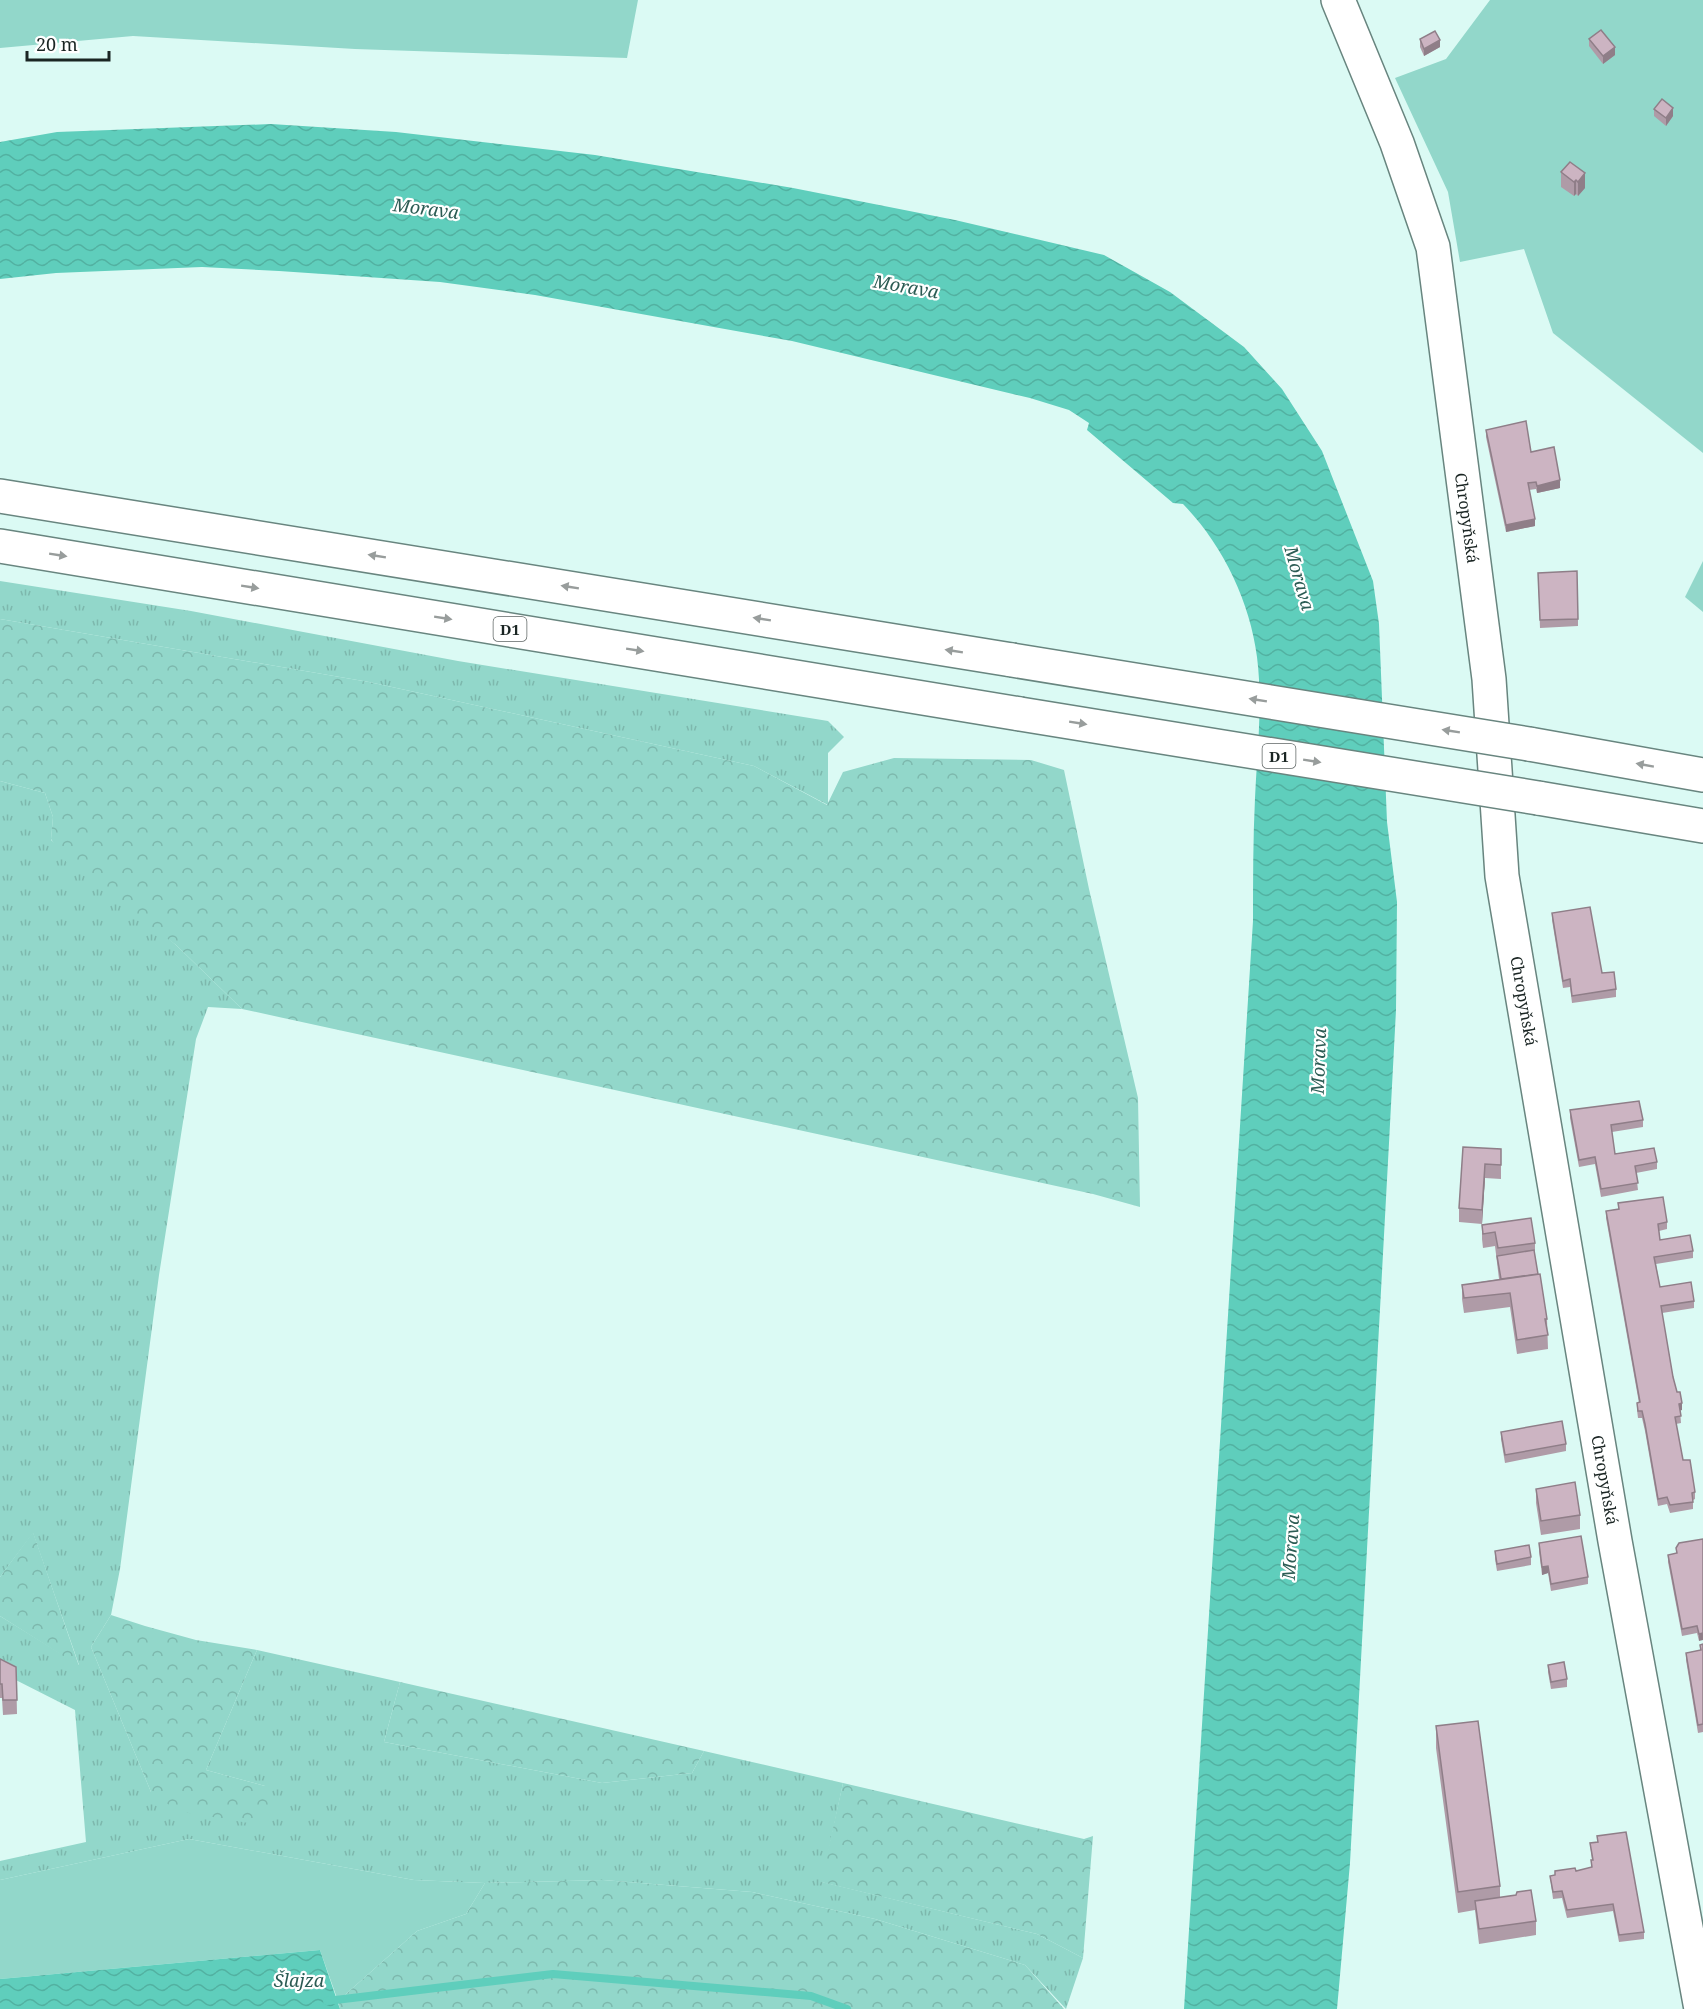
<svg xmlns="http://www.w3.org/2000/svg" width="1703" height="2009" font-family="'Noto Serif',serif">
<defs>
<pattern id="grass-tufts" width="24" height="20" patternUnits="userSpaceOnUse" patternTransform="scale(1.5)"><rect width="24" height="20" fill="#92d7ca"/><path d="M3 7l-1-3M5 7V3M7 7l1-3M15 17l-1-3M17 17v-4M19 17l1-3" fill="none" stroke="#7db8ad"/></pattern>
<pattern id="forest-crowns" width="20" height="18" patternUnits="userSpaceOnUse" patternTransform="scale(1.5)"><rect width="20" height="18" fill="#92d7ca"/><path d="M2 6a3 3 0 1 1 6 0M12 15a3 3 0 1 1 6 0" fill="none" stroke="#7db8ad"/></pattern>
<pattern id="water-waves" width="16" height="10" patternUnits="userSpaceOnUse" patternTransform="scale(1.5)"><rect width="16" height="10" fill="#5fcebc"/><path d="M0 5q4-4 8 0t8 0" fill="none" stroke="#52b1a1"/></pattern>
</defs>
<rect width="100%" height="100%" fill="#dbfaf4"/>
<g fill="url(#grass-tufts)">
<path d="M 0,581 L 191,611 L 458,661 L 828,721 L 844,737 L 828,753 L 828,805 L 754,766 L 369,682 L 0,619 Z"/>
<path d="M 0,781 L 45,793 L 53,817 L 51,840 L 176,945 L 242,1009 L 208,1007 L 196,1039 L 159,1275 L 120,1569 L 111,1615 L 91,1647 L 151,1792 L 265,1786 L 206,1770 L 257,1650 L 400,1682 L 384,1742 L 602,1783 L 692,1773 L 704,1751 L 843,1783 L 822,1882 L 1037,1934 L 1083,1958 L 1066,2009 L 1025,1965 L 875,1919 L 752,1892 L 603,1880 L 485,1883 L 414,1880 L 189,1839 L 0,1880 L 0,1861 L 86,1842 L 75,1710 L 0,1672 L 0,1616 L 79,1665 L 33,1533 L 0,1577 Z"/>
</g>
<g fill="url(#forest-crowns)">
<path d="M 0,619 L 369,682 L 754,766 L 827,805 L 843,772 L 894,758 L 1031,760 L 1064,770 L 1089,889 L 1138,1098 L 1140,1207 L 1093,1194 L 242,1009 L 176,945 L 67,863 L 51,839 L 53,817 L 45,793 L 0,781 Z"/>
<path d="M 33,1532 L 79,1666 L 0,1616 L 0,1577 Z"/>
<path d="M 111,1615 L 145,1626 L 196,1640 L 257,1650 L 206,1770 L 265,1786 L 273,1827 L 177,1811 L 151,1792 L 91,1647 Z"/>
<path d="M 400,1682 L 704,1751 L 692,1773 L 602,1783 L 384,1742 Z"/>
<path d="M 843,1783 L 1084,1839 L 1093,1836 L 1083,1958 L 1037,1934 L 821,1882 Z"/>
<path d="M 603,1880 L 752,1892 L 875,1919 L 1025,1965 L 1064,2009 L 340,2009 L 338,2001 L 417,1931 L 466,1914 L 485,1883 Z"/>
</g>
<g fill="#92d7ca">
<path d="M 0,0 L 638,0 L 627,58 L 355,49 L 133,36 L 0,48 Z"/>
<path d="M 1490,0 L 1703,0 L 1703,453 L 1553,333 L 1524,249 L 1460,262 L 1448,192 L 1395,78 L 1446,59 Z"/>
<path d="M 1703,561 L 1703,612 L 1685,597 Z"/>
<path d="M 189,1839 L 414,1880 L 485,1883 L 466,1914 L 417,1931 L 338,2001 L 320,1950 L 0,1979 L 0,1880 Z"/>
</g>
<g fill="url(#water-waves)">
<path d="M 271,124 L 396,132 L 595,155 L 793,188 L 955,220 L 1104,255 L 1170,292 L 1244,347 L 1282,389 L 1322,451 L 1373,581 L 1379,624 L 1387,822 L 1397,902 L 1396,1010 L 1389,1143 L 1350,1863 L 1337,2009 L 1184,2009 L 1253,921 C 1253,880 1253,839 1255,798 C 1257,752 1263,704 1257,657 C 1250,601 1222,544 1183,504 L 1173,503 L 1087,430 L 1089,423 L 1069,410 L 1030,398 L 792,341 L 535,295 L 440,282 L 279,271 L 202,267 L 56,273 L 0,279 L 0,142 L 57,132 Z"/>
<path d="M 320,1950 L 340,2009 L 0,2009 L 0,1979 Z"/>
</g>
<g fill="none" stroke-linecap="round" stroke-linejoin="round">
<path stroke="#5fcebc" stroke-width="8" d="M 327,2001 L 553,1974 L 811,1996 L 847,2009"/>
<g stroke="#68857f" stroke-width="36">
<path id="minor" d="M 1338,0 L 1397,143 L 1433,247 L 1489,679 L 1502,876 L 1615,1541 L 1701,2009"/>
</g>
<g stroke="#68857f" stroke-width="36">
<g id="highway">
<path d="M 0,496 L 1012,660"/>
<path d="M 0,546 L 1020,714"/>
<path d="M 1529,744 L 1703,775"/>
<path d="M 1538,798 L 1703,826"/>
</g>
</g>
<use href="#minor" stroke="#fff" stroke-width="33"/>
<use href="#highway" stroke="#fff" stroke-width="33"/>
<g stroke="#68857f" stroke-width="36" stroke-linecap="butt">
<g id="highway-bridge">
<path d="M 1012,660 L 1529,744"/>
<path d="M 1020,714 L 1538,798"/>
</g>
</g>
<use href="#highway-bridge" stroke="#fff" stroke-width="33"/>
</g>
<g fill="#af9ba7">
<path d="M 1420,39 L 1440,47 L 1424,56 L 1420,47 Z"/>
<path d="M 1589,39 L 1615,55 L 1603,64 L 1589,46 Z"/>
<path d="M 1654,109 L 1673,116 L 1666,126 L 1654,116 Z"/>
<path d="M 1570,162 L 1585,188 L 1578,196 L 1576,194 L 1574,196 L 1561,187 L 1561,172 Z"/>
<path d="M 1486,430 L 1531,452 L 1560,488 L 1537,493 L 1536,489 L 1529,490 L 1535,526 L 1506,532 L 1486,437 Z"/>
<path d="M 1538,573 L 1578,619 L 1578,626 L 1540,628 Z"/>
<path d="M 1552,913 L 1616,989 L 1616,997 L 1572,1003 L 1570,987 L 1563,988 L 1552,920 Z"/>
<path d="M 1570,1110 L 1643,1120 L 1643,1127 L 1612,1132 L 1615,1154 L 1657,1162 L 1657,1169 L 1636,1173 L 1638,1190 L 1601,1197 L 1595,1164 L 1579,1167 L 1570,1118 Z"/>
<path d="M 1463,1147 L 1501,1164 L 1501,1179 L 1485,1178 L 1482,1224 L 1459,1222 L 1459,1208 Z"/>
<path d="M 1618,1203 L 1667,1222 L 1667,1229 L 1659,1231 L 1660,1240 L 1693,1251 L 1693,1258 L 1656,1264 L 1660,1287 L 1694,1301 L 1694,1308 L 1662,1313 L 1673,1377 L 1682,1410 L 1680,1410 L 1681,1423 L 1676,1424 L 1683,1460 L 1695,1492 L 1695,1499 L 1693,1500 L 1693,1509 L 1670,1513 L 1667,1504 L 1658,1506 L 1645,1431 L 1642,1418 L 1638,1418 L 1637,1410 L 1637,1403 L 1639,1403 L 1606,1218 L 1606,1211 L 1618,1209 Z"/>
<path d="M 1482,1225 L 1535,1243 L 1535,1255 L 1538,1274 L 1547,1319 L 1548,1349 L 1517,1354 L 1510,1307 L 1464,1313 L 1462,1299 L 1462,1285 L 1499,1279 L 1495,1246 L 1483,1248 L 1482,1239 Z"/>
<path d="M 1501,1432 L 1566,1444 L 1566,1451 L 1505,1463 L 1501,1439 Z"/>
<path d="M 1536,1489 L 1580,1515 L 1580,1529 L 1541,1535 L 1536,1503 Z"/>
<path d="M 1703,1539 L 1699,1641 L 1697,1633 L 1682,1636 L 1668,1562 L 1668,1555 L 1676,1554 L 1676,1548 Z"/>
<path d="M 1539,1543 L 1588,1577 L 1588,1584 L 1551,1591 L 1548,1573 L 1542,1575 L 1539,1551 Z"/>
<path d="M 1495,1551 L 1531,1557 L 1531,1565 L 1497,1571 L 1495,1559 Z"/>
<path d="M 1703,1644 L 1703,1732 L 1698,1733 L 1686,1660 L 1686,1653 L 1700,1650 L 1700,1645 Z"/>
<path d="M 0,1659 L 16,1667 L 17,1714 L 3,1715 L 2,1698 L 0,1698 Z"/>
<path d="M 1548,1665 L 1567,1679 L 1567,1687 L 1551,1689 L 1548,1672 Z"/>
<path d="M 1436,1726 L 1500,1886 L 1500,1897 L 1536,1921 L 1536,1935 L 1479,1944 L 1475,1910 L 1458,1913 L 1436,1748 Z"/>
<path d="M 1597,1836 L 1644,1932 L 1644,1939 L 1619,1942 L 1613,1911 L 1567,1918 L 1562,1898 L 1553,1899 L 1550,1876 L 1591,1868 L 1591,1860 L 1592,1860 L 1590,1843 L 1597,1842 Z"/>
</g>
<g fill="#8f7e88">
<path d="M 1440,40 L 1440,47 L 1424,56 L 1424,49 Z"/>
<path d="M 1615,47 L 1615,55 L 1603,64 L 1603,56 Z"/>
<path d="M 1673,108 L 1673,116 L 1666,126 L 1666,118 Z"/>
<path d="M 1585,173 L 1585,188 L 1578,196 L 1578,182 Z"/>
<path d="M 1576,180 L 1576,194 L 1574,196 L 1574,182 Z"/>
<path d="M 1560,480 L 1560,488 L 1537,493 L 1537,486 Z"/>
<path d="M 1535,519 L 1535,526 L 1506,532 L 1506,525 Z"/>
<path d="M 1485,1164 L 1485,1178 L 1482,1224 L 1482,1210 Z"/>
<path d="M 1682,1403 L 1682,1410 L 1679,1411 L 1679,1404 Z"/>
<path d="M 1548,1566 L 1548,1573 L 1542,1575 L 1542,1567 Z"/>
<path d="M 1703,1633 L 1703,1640 L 1699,1641 L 1699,1634 Z"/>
</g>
<g fill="#ccb4c2" stroke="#8f7e88" stroke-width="1.5">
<path d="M 1601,30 L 1615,47 L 1603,56 L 1589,39 Z"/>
<path d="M 1435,31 L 1440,40 L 1424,49 L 1420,39 Z"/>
<path d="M 1662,99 L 1673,108 L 1666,118 L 1654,109 Z"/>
<path d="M 1570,162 L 1585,173 L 1578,182 L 1576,180 L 1574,182 L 1561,172 Z"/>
<path d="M 1526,421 L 1531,452 L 1554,447 L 1560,480 L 1537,486 L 1536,482 L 1528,483 L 1535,519 L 1506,525 L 1486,430 Z"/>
<path d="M 1577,571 L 1578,619 L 1540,620 L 1538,573 Z"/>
<path d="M 1590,907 L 1602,973 L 1614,972 L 1616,989 L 1572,996 L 1570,979 L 1563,981 L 1552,913 Z"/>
<path d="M 1639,1101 L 1643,1120 L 1611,1125 L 1615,1154 L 1654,1148 L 1657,1162 L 1635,1166 L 1638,1183 L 1601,1189 L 1595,1157 L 1579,1160 L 1570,1110 Z"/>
<path d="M 1463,1147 L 1501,1149 L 1501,1165 L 1485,1164 L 1482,1210 L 1459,1208 Z"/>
<path d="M 1663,1197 L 1667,1222 L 1658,1224 L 1660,1240 L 1690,1235 L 1693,1251 L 1654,1257 L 1660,1287 L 1691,1282 L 1694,1301 L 1661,1306 L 1673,1377 L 1677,1392 L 1680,1392 L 1682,1403 L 1679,1404 L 1681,1416 L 1675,1417 L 1683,1460 L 1690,1460 L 1695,1492 L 1692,1493 L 1693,1502 L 1670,1505 L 1667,1497 L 1658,1499 L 1645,1424 L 1642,1411 L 1638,1411 L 1637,1403 L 1640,1402 L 1606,1211 L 1619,1209 L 1618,1203 Z"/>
<path d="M 1531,1218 L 1535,1243 L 1498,1248 L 1495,1232 L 1483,1234 L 1482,1225 Z"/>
<path d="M 1534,1250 L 1538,1274 L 1501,1279 L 1497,1256 Z"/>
<path d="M 1540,1274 L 1547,1319 L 1545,1319 L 1548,1335 L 1517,1340 L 1510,1293 L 1464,1298 L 1462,1285 Z"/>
<path d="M 1562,1421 L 1566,1444 L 1505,1455 L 1501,1432 Z"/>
<path d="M 1575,1482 L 1580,1515 L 1541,1521 L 1536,1489 Z"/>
<path d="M 1581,1536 L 1588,1577 L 1551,1584 L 1548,1566 L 1542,1567 L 1539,1543 Z"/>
<path d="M 1703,1539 L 1703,1633 L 1699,1634 L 1697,1626 L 1682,1629 L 1668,1555 L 1677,1553 L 1676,1548 L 1679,1543 Z"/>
<path d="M 1529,1545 L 1531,1557 L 1497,1564 L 1495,1551 Z"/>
<path d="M 1703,1644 L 1703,1724 L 1698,1725 L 1686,1653 L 1701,1650 L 1700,1645 Z"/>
<path d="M 0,1659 L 16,1667 L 17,1700 L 3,1700 L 2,1684 L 0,1684 Z"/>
<path d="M 1564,1662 L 1567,1679 L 1551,1682 L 1548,1665 Z"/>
<path d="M 1478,1721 L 1500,1886 L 1458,1892 L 1436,1726 Z"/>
<path d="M 1626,1832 L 1644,1932 L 1619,1935 L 1613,1904 L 1567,1910 L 1562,1891 L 1553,1892 L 1550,1876 L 1555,1875 L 1555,1871 L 1575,1868 L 1576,1871 L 1592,1867 L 1591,1860 L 1593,1860 L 1590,1843 L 1598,1842 L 1597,1836 Z"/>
<path d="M 1531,1890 L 1536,1921 L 1479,1929 L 1475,1901 L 1516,1895 L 1517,1892 Z"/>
</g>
<defs><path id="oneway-solid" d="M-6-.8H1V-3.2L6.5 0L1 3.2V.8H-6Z" transform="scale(1.5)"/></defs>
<g fill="#989d9c">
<use href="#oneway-solid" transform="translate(58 555) rotate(9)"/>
<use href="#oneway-solid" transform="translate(377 556) rotate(-171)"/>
<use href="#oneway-solid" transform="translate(250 587) rotate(9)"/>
<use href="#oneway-solid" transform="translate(570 587) rotate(-171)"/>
<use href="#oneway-solid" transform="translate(443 618) rotate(9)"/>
<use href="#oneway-solid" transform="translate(762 619) rotate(-171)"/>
<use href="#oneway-solid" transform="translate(635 650) rotate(9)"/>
<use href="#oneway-solid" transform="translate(954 651) rotate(-171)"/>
<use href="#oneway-solid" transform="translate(1258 700) rotate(-171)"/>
<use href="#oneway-solid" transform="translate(1078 723) rotate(9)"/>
<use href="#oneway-solid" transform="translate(1451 731) rotate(-171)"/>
<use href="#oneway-solid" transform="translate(1312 761) rotate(9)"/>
<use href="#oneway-solid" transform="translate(1645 765) rotate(-170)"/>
</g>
<g text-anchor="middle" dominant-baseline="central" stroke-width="4.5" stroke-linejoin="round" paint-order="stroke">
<g fill="#fff" stroke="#5f6665" stroke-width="1.5">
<rect x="493.5" y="617" width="33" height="24" rx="4.5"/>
<rect x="1262.5" y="744" width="33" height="24" rx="4.5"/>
</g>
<g font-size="15" font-weight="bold" fill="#1a2523">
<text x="510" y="629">D1</text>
<text x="1279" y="756">D1</text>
</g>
<g font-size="16" fill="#1a2523" stroke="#fff">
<text transform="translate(1467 518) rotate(82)">Chropyňská</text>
<text transform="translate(1524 1001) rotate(80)">Chropyňská</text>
<text transform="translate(1605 1480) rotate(80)">Chropyňská</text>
</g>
<g font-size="18" font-style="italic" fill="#2c5c54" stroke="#fff">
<text transform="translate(426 208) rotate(7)">Morava</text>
<text transform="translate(906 286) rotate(10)">Morava</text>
<text transform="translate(1300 578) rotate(74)">Morava</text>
<text transform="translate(1318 1061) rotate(-88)">Morava</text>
<text transform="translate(1290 1547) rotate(-86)">Morava</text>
<text x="299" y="1980">Šlajza</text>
</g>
</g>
<path d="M27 51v9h82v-9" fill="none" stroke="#1a2523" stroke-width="3"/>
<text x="36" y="51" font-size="18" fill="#1a2523" stroke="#ffffff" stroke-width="4.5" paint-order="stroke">20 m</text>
</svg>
